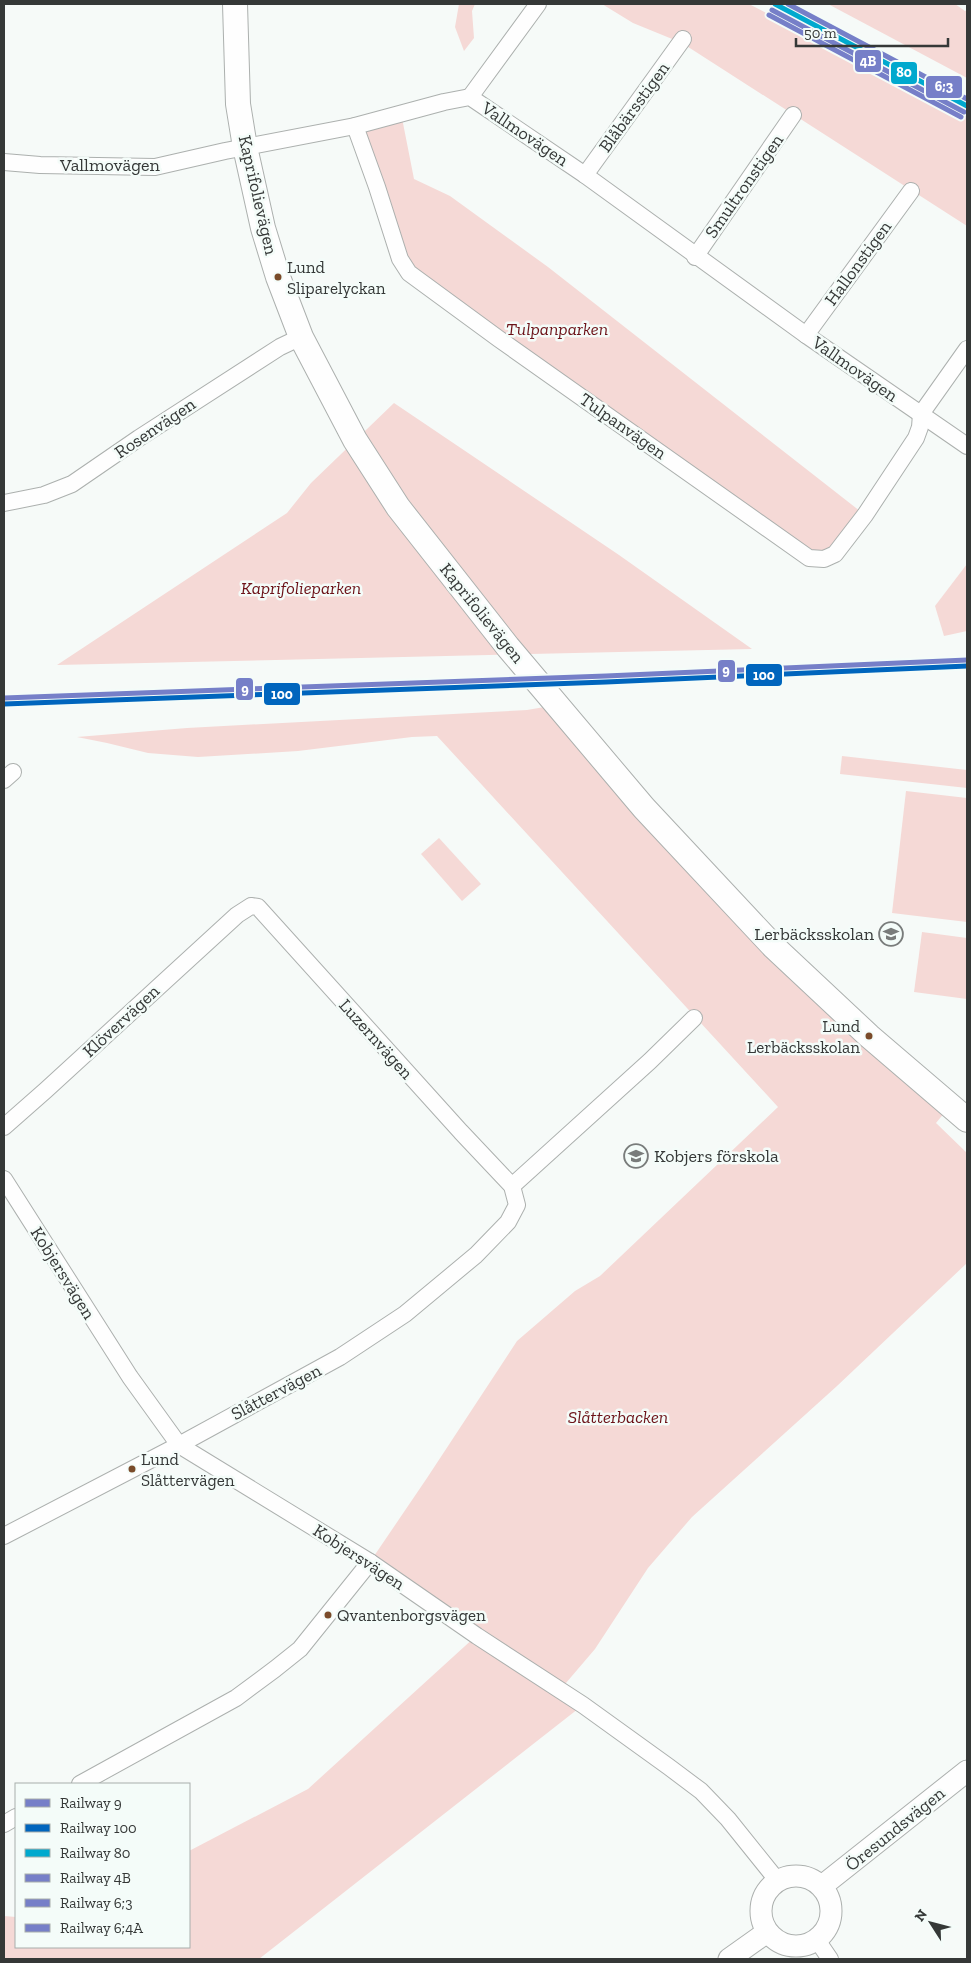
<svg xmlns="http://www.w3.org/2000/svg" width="971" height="1963" font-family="'Zilla Slab',serif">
<rect width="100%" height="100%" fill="#f6faf8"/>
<g fill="#f5d9d6">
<path d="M 459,4 L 475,4 L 472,11 L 474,38 L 464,51 L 455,27 Z"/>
<path d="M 602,4 L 749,4 L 967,116 L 967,226 L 682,43 L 633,23 Z"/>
<path d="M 828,4 L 955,4 L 965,11 L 967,10 L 967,78 Z"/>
<path d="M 401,113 L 414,179 L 450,196 L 548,267 L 865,515 L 824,559 L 409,273 L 355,126 Z"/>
<path d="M 394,403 L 619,555 L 752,649 L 57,665 L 287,513 L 311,483 Z"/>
<path d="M 967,564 L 967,631 L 944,636 L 935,606 Z"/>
<path d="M 556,705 L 601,759 L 950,1106 L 936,1123 L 967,1153 L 967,1263 L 837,1386 L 692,1517 L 648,1568 L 595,1649 L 560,1690 L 583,1705 L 259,1959 L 4,1959 L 4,1916 L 16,1917 L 16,1947 L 189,1947 L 189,1851 L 308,1789 L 476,1636 L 370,1562 L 427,1478 L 517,1341 L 575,1291 L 600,1276 L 778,1107 L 437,736 L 412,737 L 298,751 L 198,757 L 148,753 L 107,743 L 77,737 L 187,728 L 527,710 Z"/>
<path d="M 842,756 L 967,770 L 967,788 L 840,774 Z"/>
<path d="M 906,791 L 967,798 L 967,922 L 892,913 Z"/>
<path d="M 439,838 L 481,884 L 462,901 L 421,854 Z"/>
<path d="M 922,932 L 967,938 L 967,999 L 914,992 Z"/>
</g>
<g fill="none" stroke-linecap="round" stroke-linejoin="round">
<g stroke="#acb0ae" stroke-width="18">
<g id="minor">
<path d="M 470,97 L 538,4"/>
<path d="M 355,126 L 377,187 L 400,259 L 409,273 L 499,339 L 809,558 L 824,559 L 835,554 L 865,515 L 916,438 L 920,427 L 921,414 L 967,349"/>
<path d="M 4,162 L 40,165 L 155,167 L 225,151 L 355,126 L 444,102 L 470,97 L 585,175 L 806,335 L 967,446"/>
<path d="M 585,175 L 683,39"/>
<path d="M 695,257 L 793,115"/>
<path d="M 806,335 L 911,191"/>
<path d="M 4,503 L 44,495 L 72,484 L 139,438 L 280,347 L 301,337"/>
<path d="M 4,780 L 13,772"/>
<path d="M 4,1127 L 46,1090 L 237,915 L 251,906 L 258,907 L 461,1132 L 512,1186 L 517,1205 L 508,1222 L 476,1255 L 405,1314 L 340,1357 L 179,1445 L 4,1536"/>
<path d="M 4,1179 L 130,1377 L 179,1445 L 370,1562 L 477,1636 L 583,1705 L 669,1767 L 701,1791 L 728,1819 L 777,1880"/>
<path d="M 512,1186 L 650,1061 L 694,1018"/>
<path d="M 80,1784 L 236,1698 L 275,1669 L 300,1649 L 370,1562"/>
<path d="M 4,1824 L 16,1817"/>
<path d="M 817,1940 L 830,1959"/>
</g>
</g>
<g stroke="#acb0ae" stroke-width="23">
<g id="tertiary">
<circle cx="796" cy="1911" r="35"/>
<path d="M 822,1886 L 967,1771"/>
<path d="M 729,1959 L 767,1932"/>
</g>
</g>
<g stroke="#acb0ae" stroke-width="26">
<path id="secondary" d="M 235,4 L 238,104 L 245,147 L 263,228 L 278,277 L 301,337 L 355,440 L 398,507 L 508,647 L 644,808 L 774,947 L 869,1036 L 967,1120"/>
</g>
<use href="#minor" stroke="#fefefe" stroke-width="16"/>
<use href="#tertiary" stroke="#fefefe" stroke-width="21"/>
<use href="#secondary" stroke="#fefefe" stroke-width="24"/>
<g stroke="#f4fcf9" stroke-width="9">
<path id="rail-1" d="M 4,698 L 606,676 L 967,660"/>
</g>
<g stroke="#f4fcf9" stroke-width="9">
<path id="rail-2" d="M 4,704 L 606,682 L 967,666"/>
</g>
<g stroke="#f4fcf9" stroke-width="9">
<path id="rail-3" d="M 775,4 L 967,106"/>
</g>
<g stroke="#f4fcf9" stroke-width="9">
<path id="rail-4" d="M 772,10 L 964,112"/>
</g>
<g stroke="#f4fcf9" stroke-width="9">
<path id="rail-5" d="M 788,4 L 967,99"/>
</g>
<g stroke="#f4fcf9" stroke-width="9">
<path id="rail-6" d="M 769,15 L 961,117"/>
</g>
<use href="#rail-1" stroke="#767fc8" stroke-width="5"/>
<use href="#rail-2" stroke="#0065bd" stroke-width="5"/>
<use href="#rail-3" stroke="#00a9ce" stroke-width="5"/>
<use href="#rail-4" stroke="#767fc8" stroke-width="5"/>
<use href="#rail-5" stroke="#767fc8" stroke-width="5"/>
<use href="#rail-6" stroke="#767fc8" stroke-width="5"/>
</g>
<defs>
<g id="school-ring" transform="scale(1.25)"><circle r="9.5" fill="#f4fcf9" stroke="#797c7b" stroke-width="1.5"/><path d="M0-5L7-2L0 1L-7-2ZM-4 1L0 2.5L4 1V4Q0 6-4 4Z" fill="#797c7b"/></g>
</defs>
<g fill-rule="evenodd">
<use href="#school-ring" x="891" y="934"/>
<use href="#school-ring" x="636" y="1156"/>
</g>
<g fill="#7a4b2a" stroke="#f4fcf9" stroke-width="2">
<circle cx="278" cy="277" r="4.5"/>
<circle cx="869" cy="1036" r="4.5"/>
<circle cx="132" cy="1469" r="4.5"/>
<circle cx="328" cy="1615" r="4.5"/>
</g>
<g text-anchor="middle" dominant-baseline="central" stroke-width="5" stroke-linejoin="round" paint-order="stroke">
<g font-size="17" fill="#353837" stroke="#f4fcf9" text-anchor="start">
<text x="287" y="267">Lund<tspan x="287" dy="21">Sliparelyckan</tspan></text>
<text x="860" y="1026" text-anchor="end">Lund<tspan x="860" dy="21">Lerbäcksskolan</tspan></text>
<text x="141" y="1459">Lund<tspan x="141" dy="21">Slåttervägen</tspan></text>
<text x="337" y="1615">Qvantenborgsvägen</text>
</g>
<g font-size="18" fill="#353837" stroke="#f4fcf9">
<text transform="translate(634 107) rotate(-54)">Blåbärsstigen</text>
<text transform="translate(525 134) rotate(34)">Vallmovägen</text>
<text x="110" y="165">Vallmovägen</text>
<text transform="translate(744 186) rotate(-55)">Smultronstigen</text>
<text transform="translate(258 195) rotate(77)">Kaprifolievägen</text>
<text transform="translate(858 263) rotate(-54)">Hallonstigen</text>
<text transform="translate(855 369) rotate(35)">Vallmovägen</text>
<text transform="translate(623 426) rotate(35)">Tulpanvägen</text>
<text transform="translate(155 428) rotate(-34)">Rosenvägen</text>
<text transform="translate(482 613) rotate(51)">Kaprifolievägen</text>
<text transform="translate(121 1021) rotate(-43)">Klövervägen</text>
<text transform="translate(376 1039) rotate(48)">Luzernvägen</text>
<text transform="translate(63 1273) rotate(58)">Kobjersvägen</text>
<text transform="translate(276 1392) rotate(-28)">Slåttervägen</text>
<text transform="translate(359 1557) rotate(33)">Kobjersvägen</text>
<text transform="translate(895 1829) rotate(-39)">Öresundsvägen</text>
</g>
<g font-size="18" font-style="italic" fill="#6c1218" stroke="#f4fcf9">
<text x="557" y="329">Tulpanparken</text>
<text x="301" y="588">Kaprifolieparken</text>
<text x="618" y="1417">Slåtterbacken</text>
</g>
<g font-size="18" fill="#353837" stroke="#f4fcf9" text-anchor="end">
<text x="874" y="934">Lerbäcksskolan</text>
<text x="654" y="1156" text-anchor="start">Kobjers förskola</text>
</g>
</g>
<g stroke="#f4fcf9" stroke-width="2">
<rect x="854" y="49" width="28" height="24" rx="5" fill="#767fc8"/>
<rect x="890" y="61" width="28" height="24" rx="5" fill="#00a9ce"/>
<rect x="925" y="75" width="38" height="24" rx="5" fill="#767fc8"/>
<rect x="717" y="659" width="19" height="24" rx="5" fill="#767fc8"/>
<rect x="745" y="663" width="38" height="24" rx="5" fill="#0065bd"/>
<rect x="235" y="677" width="19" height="24" rx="5" fill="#767fc8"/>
<rect x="263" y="682" width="38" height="24" rx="5" fill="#0065bd"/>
</g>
<g font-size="14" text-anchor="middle" font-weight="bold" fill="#fff">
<text x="868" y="66">4B</text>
<text x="904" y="77">80</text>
<text x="944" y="91">6;3</text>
<text x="726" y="675">9</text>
<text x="764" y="680">100</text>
<text x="245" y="694">9</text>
<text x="282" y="699">100</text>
</g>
<rect width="971" height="1963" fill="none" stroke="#353837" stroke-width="10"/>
<rect x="15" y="1783" width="175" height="165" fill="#f4fcf9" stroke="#a8aeab"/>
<rect x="25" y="1799" width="25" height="8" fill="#767fc8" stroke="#a8aeab"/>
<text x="60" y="1808" font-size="15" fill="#353837">Railway 9</text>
<rect x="25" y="1824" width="25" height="8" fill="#0065bd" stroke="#a8aeab"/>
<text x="60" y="1833" font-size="15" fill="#353837">Railway 100</text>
<rect x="25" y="1849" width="25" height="8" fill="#00a9ce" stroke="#a8aeab"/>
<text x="60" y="1858" font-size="15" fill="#353837">Railway 80</text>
<rect x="25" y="1874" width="25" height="8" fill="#767fc8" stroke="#a8aeab"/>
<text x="60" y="1883" font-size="15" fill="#353837">Railway 4B</text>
<rect x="25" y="1899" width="25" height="8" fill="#767fc8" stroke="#a8aeab"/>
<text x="60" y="1908" font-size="15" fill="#353837">Railway 6;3</text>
<rect x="25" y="1924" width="25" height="8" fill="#767fc8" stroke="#a8aeab"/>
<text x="60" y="1933" font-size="15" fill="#353837">Railway 6;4A</text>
<g transform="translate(931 1923) rotate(306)" stroke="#f4fcf9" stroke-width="4" paint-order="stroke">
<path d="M0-4L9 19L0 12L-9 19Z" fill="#353837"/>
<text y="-8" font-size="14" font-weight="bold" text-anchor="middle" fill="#353837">N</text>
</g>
<path d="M796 38v8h152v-8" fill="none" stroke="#353837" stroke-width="2.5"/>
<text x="804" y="38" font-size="15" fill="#353837" stroke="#f4fcf9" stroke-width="4" paint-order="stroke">50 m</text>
</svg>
